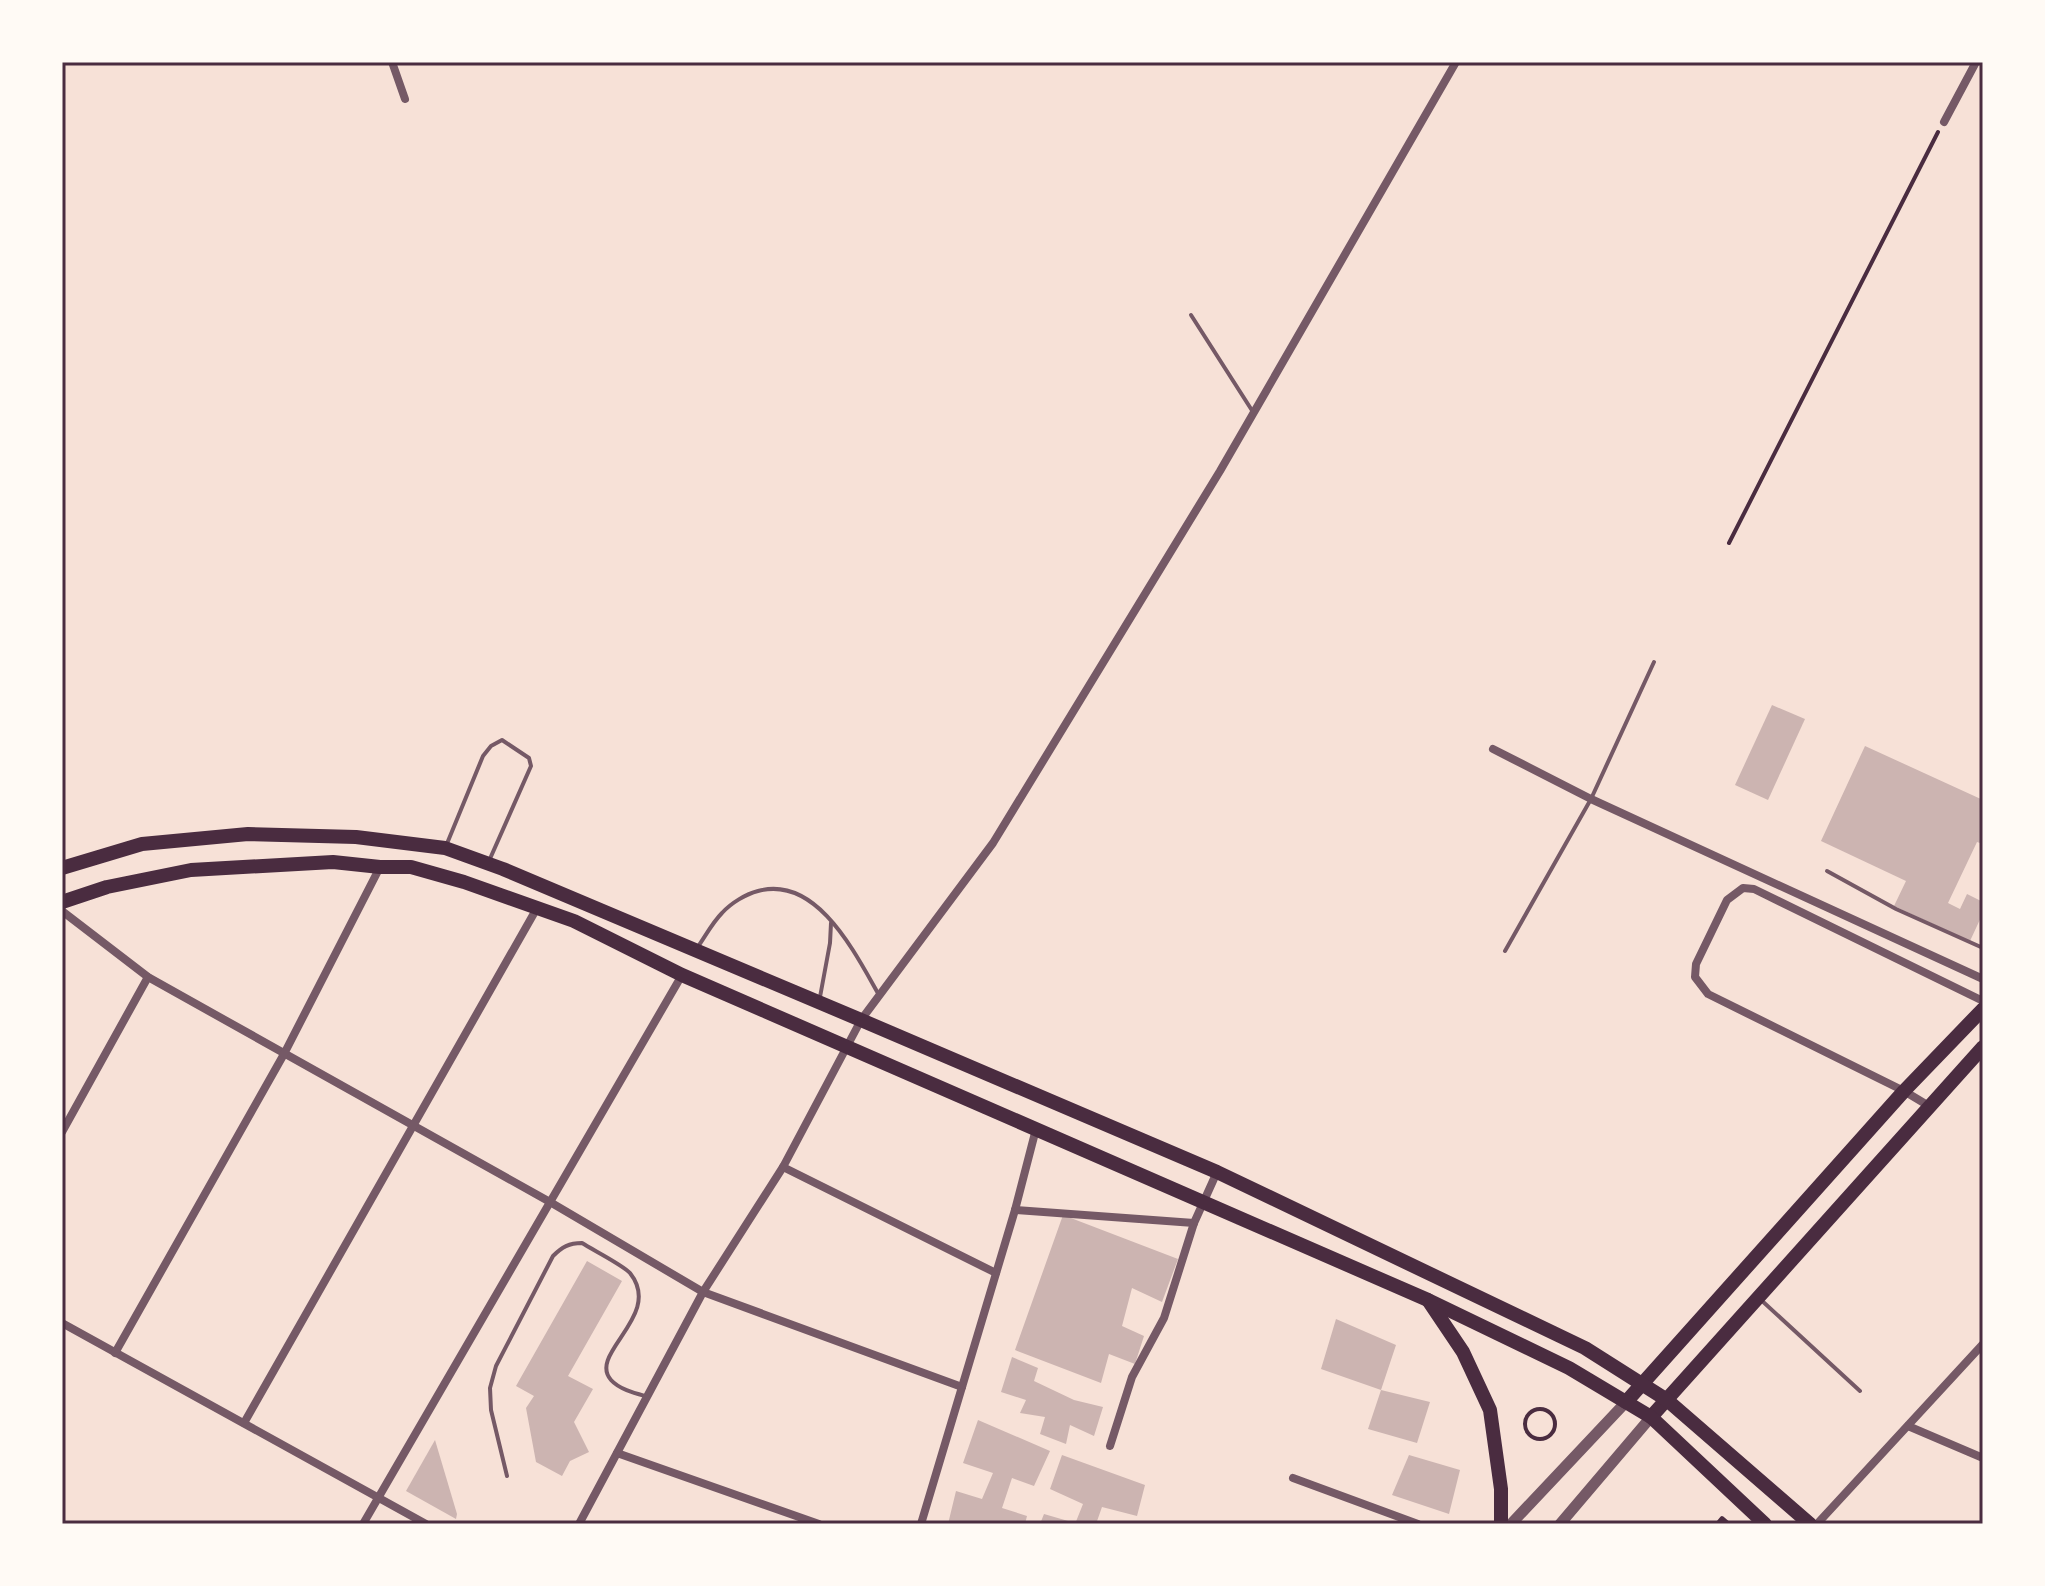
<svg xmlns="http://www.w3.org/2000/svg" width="2045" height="1586" font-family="'Playfair Display',serif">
<rect width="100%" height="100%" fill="#f7e1d7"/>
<g fill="#ccb4b1">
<path d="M 1772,705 L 1805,719 L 1768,800 L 1735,785 Z"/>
<path d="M 1865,746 L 1983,800 L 1983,844 L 1977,842 L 1948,903 L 1960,909 L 1967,894 L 1983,902 L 1983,913 L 1970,941 L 1894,906 L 1906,881 L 1821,841 Z"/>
<path d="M 1063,1215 L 1178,1259 L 1162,1302 L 1132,1288 L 1122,1326 L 1144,1336 L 1135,1364 L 1109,1354 L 1101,1383 L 1015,1350 Z"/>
<path d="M 587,1261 L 622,1281 L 568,1376 L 593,1389 L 574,1422 L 589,1452 L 570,1461 L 562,1476 L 536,1462 L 526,1408 L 534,1396 L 516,1386 Z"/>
<path d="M 1336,1319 L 1396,1345 L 1381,1390 L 1430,1402 L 1417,1443 L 1368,1429 L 1381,1390 L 1321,1369 Z"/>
<path d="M 1012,1357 L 1038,1368 L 1034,1381 L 1074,1400 L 1103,1407 L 1094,1436 L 1070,1425 L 1066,1444 L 1040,1434 L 1045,1417 L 1020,1413 L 1026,1400 L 1001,1392 Z"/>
<path d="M 978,1420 L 1050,1451 L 1034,1486 L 1012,1478 L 1002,1508 L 1027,1516 L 1025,1524 L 948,1524 L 956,1491 L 982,1499 L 993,1473 L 963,1463 Z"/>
<path d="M 435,1440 L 457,1514 L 456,1519 L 406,1491 Z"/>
<path d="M 1062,1455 L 1145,1485 L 1137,1516 L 1102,1507 L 1096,1524 L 1075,1524 L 1083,1504 L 1050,1489 Z"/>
<path d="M 1409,1455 L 1460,1470 L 1449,1514 L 1392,1495 Z"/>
<path d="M 1044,1514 L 1075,1523 L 1075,1524 L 1040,1524 Z"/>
</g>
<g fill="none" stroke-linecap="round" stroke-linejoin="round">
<g stroke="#4a2c40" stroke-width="4">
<path d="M 1729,543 L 1938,132"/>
<circle cx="1540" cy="1424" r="15"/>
<path d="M 1717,1524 L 1722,1518 L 1729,1524"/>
</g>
<g stroke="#755966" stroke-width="4">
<path d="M 1191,315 L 1253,412"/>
<path d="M 446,846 L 483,756 L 491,746 L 502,740 L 529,758 L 531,766 L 489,861"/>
<path d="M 1827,871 L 1896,909 L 1983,948"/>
<path d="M 697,948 C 705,937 712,923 722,913 C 731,903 746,894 758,891 C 817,875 855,953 879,995"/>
<path d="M 1505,951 L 1591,799 L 1654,662"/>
<path d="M 820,997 L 830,943 L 831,923"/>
<path d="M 1760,1299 L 1860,1391"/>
<path d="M 507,1476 L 491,1410 L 490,1388 L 496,1366 L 553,1256 C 562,1247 569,1243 582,1243 C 593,1250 623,1265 630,1273 C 664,1316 587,1353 611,1380 C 619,1389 634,1393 645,1396"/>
</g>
<g stroke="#755966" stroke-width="8">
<path d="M 392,62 L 405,99"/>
<path d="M 1944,122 L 1976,62"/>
<path d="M 1493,749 L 1591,799 L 1983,979"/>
<path d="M 62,911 L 148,977 L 550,1202 L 703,1292 L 962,1387"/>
<path d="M 1929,1106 L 1904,1091 L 1708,994 L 1695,977 L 1696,964 L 1727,900 L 1743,888 L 1754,889 L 1983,1001"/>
<path d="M 62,1132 L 148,977"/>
<path d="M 783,1167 L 996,1273"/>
<path d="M 1015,1210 L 1194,1223"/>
<path d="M 62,1323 L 426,1524"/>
<path d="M 115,1353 L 284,1054 L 380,867"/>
<path d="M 244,1423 L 537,908"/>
<path d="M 1908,1426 L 1983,1458"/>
<path d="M 1110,1446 L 1132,1377 L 1164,1318 L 1194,1223 L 1217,1172"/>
<path d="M 617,1453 L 819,1524"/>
<path d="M 1293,1478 L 1418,1524"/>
<path d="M 363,1524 L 682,975"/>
<path d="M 579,1524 L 703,1292 L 783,1167 L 861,1020 L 993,843 L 1220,471 L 1456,62"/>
<path d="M 921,1524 L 1015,1210 L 1036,1129"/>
<path d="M 1817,1524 L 1983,1344"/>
</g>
<g stroke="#755966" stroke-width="11">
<path d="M 1511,1524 L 1626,1402"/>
<path d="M 1560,1524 L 1651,1417"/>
</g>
<g stroke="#4a2c40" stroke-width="14">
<path d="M 1626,1402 L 1904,1091 L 1983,1009"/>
<path d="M 1651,1417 L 1983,1047"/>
</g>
<g stroke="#4a2c40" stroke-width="14">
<path d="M 62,868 L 142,844 L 248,834 L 356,837 L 445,848 L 503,869 L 861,1020 L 1217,1172 L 1585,1348 L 1667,1400 L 1810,1524"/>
<path d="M 62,902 L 107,887 L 191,870 L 333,862 L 380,867 L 411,867 L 464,882 L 574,921 L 682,975 L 1428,1300 L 1569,1368 L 1651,1417 L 1765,1524"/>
<path d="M 1428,1300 L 1463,1352 L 1490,1410 L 1501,1489 L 1501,1524"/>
</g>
</g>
<rect width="2045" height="1586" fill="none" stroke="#fffaf5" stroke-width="128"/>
<rect x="64" y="64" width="1917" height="1458" fill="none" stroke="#4a2c40" stroke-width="3"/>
</svg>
